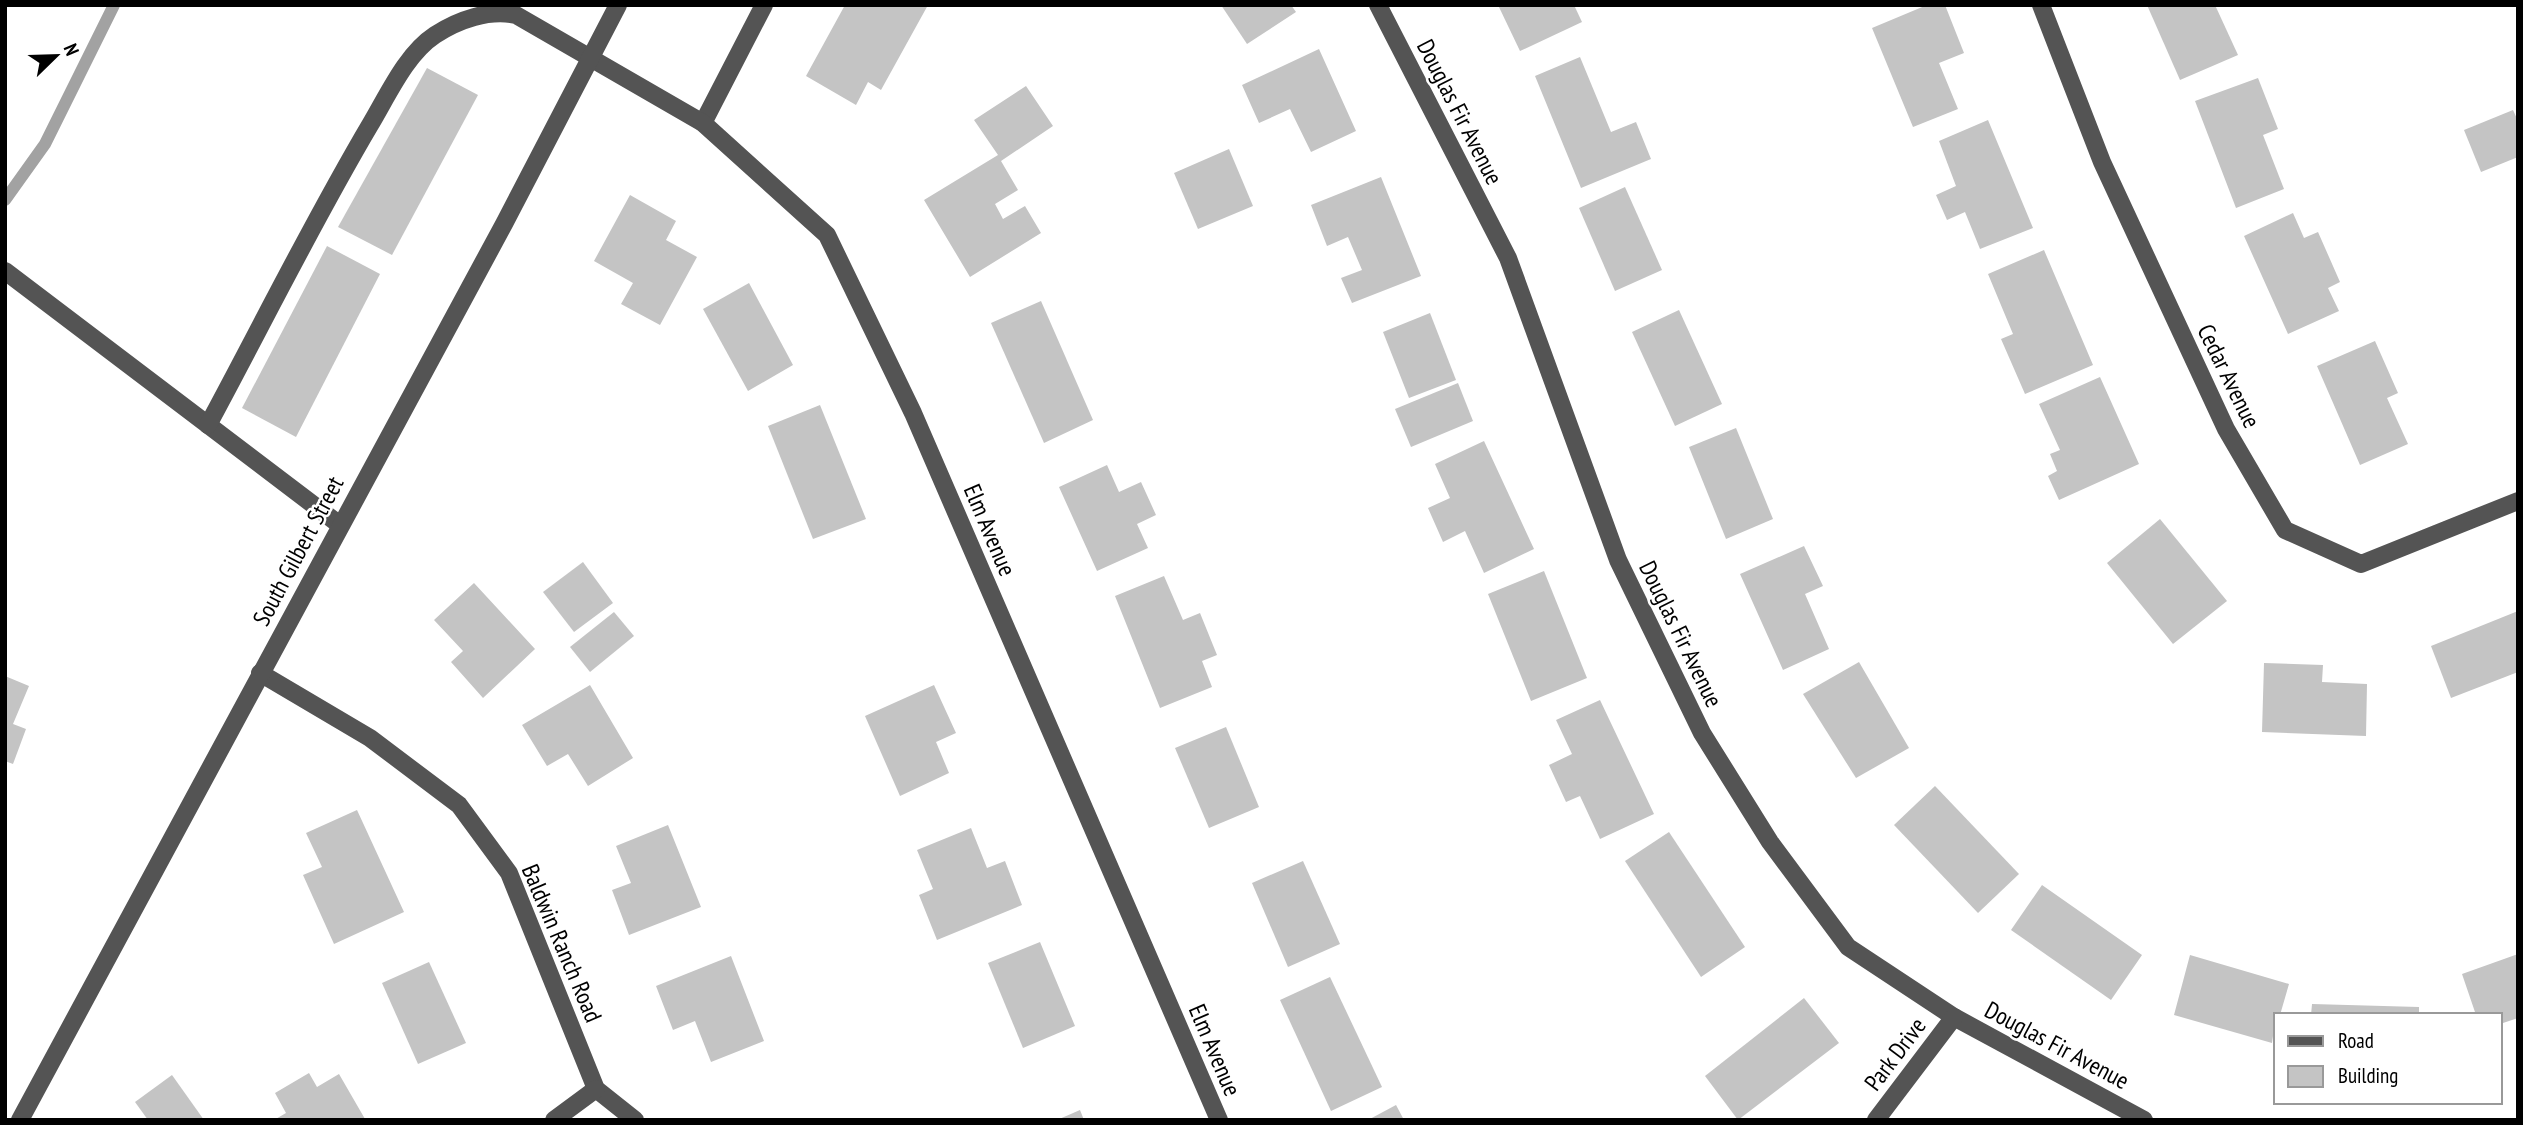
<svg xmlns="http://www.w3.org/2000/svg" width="2523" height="1125" font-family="'PT Sans Narrow',sans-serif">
<rect width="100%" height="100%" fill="#fff"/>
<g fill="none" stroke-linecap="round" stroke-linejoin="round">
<path stroke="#a2a2a2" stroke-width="12" d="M 5,200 L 45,144 L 114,5"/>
</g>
<g fill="#c4c4c4">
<path d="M 845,5 L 928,5 L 881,90 L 868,82 L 856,105 L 806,76 Z"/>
<path d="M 1221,5 L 1291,5 L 1296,12 L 1247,44 Z"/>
<path d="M 1498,5 L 1574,5 L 1582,22 L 1520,51 Z"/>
<path d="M 1927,5 L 1945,5 L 1964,53 L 1939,63 L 1958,109 L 1913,127 L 1872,28 Z"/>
<path d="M 2147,5 L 2215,5 L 2238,55 L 2180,80 Z"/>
<path d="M 1319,49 L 1356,131 L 1311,152 L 1290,109 L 1259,123 L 1242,85 Z"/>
<path d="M 1580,57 L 1611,132 L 1636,122 L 1651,159 L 1581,188 L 1535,76 Z"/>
<path d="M 427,68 L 478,95 L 392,255 L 338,227 Z"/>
<path d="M 2258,78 L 2278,129 L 2263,135 L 2284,189 L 2236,208 L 2195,101 Z"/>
<path d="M 1026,86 L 1053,126 L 1001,161 L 1018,190 L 995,204 L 1003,219 L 1025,206 L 1041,233 L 970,277 L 924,200 L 998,155 L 974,120 Z"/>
<path d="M 2513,110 L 2518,121 L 2518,157 L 2481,172 L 2464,130 Z"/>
<path d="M 1988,120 L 2033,228 L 1980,249 L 1965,212 L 1947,220 L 1936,195 L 1956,186 L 1939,141 Z"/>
<path d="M 1229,149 L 1253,206 L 1198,229 L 1174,173 Z"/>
<path d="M 1381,177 L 1421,276 L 1352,303 L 1341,278 L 1362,270 L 1348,237 L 1327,246 L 1311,205 Z"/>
<path d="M 1625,187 L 1662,270 L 1615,291 L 1579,208 Z"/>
<path d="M 630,195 L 676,221 L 666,240 L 697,257 L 660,325 L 621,304 L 633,283 L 594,261 Z"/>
<path d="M 2293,213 L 2304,238 L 2318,232 L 2340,282 L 2328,288 L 2339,311 L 2288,334 L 2244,236 Z"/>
<path d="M 327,246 L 380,274 L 296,437 L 242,408 Z"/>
<path d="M 2044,250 L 2093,365 L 2025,394 L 2001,339 L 2013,334 L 1988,274 Z"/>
<path d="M 749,283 L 793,365 L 748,391 L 703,309 Z"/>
<path d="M 1041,301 L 1093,420 L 1044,443 L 991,323 Z"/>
<path d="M 1679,310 L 1722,404 L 1675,426 L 1632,332 Z"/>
<path d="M 1430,313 L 1456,380 L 1409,398 L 1383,332 Z"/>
<path d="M 2375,341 L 2398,393 L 2387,398 L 2408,444 L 2360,465 L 2317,366 Z"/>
<path d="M 2100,377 L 2139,464 L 2059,500 L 2048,476 L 2057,471 L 2050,454 L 2060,450 L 2039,404 Z"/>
<path d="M 1458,383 L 1473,421 L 1411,447 L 1395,409 Z"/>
<path d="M 820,405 L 866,519 L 813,539 L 768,426 Z"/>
<path d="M 1736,428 L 1773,519 L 1726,539 L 1689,447 Z"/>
<path d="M 1484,441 L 1534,549 L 1484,573 L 1465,531 L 1443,542 L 1428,508 L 1450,498 L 1435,464 Z"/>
<path d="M 1107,465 L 1119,492 L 1141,482 L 1156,515 L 1137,524 L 1148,548 L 1097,571 L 1059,487 Z"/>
<path d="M 2160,519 L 2227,601 L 2173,644 L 2107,563 Z"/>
<path d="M 1804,546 L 1823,586 L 1805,594 L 1829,649 L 1783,670 L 1740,574 Z"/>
<path d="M 583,562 L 613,603 L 574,632 L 543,592 Z"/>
<path d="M 1544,571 L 1587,678 L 1531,701 L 1488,594 Z"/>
<path d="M 1164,576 L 1183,620 L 1200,613 L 1217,655 L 1202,661 L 1212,687 L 1160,708 L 1115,596 Z"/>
<path d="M 474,583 L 535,649 L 483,698 L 451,662 L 463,651 L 434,620 Z"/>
<path d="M 2518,611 L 2518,672 L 2451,698 L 2431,646 Z"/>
<path d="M 614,612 L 634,636 L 590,672 L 570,647 Z"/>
<path d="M 1859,662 L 1909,748 L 1856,778 L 1803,694 Z"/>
<path d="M 2264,663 L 2323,665 L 2322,682 L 2367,684 L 2366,736 L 2262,732 Z"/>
<path d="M 5,676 L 29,686 L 13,724 L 26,729 L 13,764 L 5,761 Z"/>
<path d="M 590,685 L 633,758 L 588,786 L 568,754 L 547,766 L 522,725 Z"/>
<path d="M 934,685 L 956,733 L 936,742 L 949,773 L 900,796 L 865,716 Z"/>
<path d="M 1600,700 L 1654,814 L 1600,839 L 1580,796 L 1566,802 L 1549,765 L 1572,754 L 1556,720 Z"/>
<path d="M 1226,727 L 1259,807 L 1209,828 L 1175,748 Z"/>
<path d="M 1935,786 L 2019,874 L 1978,913 L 1894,825 Z"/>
<path d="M 357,810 L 404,912 L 334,944 L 303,875 L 322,867 L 306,833 Z"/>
<path d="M 668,825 L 701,907 L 629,935 L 612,890 L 631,883 L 616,846 Z"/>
<path d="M 971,828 L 987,868 L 1005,861 L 1022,905 L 937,940 L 919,895 L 933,889 L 917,850 Z"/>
<path d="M 1669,832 L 1745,947 L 1701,977 L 1625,861 Z"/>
<path d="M 1303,861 L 1340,944 L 1288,967 L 1252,883 Z"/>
<path d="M 2042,885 L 2142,955 L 2111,1000 L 2011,930 Z"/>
<path d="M 1040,942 L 1075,1026 L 1023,1048 L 988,963 Z"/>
<path d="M 2518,954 L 2518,1018 L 2500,1024 L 2500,1015 L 2476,1015 L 2462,974 Z"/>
<path d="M 2190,955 L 2289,984 L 2280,1015 L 2276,1015 L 2272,1043 L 2174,1015 Z"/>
<path d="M 731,956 L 764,1041 L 711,1062 L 695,1021 L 673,1030 L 656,986 Z"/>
<path d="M 429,962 L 466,1043 L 418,1064 L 382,983 Z"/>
<path d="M 1330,977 L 1382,1087 L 1331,1111 L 1280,1000 Z"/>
<path d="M 1804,998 L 1839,1043 L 1738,1120 L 1705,1076 Z"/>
<path d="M 2312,1004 L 2419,1007 L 2419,1015 L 2311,1015 Z"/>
<path d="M 309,1073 L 317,1087 L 339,1074 L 365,1119 L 274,1120 L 286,1113 L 275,1093 Z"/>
<path d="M 172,1075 L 204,1120 L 148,1120 L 135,1102 Z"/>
<path d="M 1396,1105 L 1404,1120 L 1368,1120 Z"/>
<path d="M 1080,1110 L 1084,1120 L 1057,1120 Z"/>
</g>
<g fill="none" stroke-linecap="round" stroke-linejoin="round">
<g stroke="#545454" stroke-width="18">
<path d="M 1378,5 L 1508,258 L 1618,560 L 1702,733 L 1770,842 L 1848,947 L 1954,1017 L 2144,1120"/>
<path d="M 2041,5 L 2102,162 L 2226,429 L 2285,530 L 2361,564 L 2518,501"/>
<path d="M 703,123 L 764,5"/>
<path d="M 5,271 L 340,525"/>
<path d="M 208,425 C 262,325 312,223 370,125 C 388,95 406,54 435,35 C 458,20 489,9 516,15 L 703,123 L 827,235 L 913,413 L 1219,1120"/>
<path d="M 260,673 L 370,738 L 459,805 L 509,873 L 596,1089 L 635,1120"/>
<path d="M 20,1120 L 504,224 L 618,5"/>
<path d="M 554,1120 L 596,1089"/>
<path d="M 1876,1120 L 1954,1017"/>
</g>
</g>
<g text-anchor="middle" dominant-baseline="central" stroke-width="5" stroke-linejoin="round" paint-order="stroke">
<g font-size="24" fill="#000" stroke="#fff">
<text transform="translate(1460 112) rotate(63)">Douglas Fir Avenue</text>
<text transform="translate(2229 376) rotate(64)">Cedar Avenue</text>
<text transform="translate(990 530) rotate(67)">Elm Avenue</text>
<text transform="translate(298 551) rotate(-62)">South Gilbert Street</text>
<text transform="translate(1681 634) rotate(64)">Douglas Fir Avenue</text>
<text transform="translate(562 943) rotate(67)">Baldwin Ranch Road</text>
<text transform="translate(2057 1045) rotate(28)">Douglas Fir Avenue</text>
<text transform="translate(1215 1050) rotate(67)">Elm Avenue</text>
<text transform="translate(1895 1054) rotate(-53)">Park Drive</text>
</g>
</g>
<rect width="2523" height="1125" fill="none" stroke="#000000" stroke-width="14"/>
<rect x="2274" y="1013" width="228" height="91" fill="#ffffff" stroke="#999999" stroke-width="2"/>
<rect x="2288" y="1036" width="35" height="10" fill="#545454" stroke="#999999" stroke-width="2"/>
<text x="2338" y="1048" font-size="21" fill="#000000">Road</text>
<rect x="2288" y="1066" width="35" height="21" fill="#c4c4c4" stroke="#999999" stroke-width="2"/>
<text x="2338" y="1083" font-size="21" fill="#000000">Building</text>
<g transform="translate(56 56) rotate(67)" stroke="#ffffff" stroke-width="5" paint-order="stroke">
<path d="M0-5L12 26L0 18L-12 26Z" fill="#000000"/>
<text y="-10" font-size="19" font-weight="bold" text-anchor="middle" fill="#000000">N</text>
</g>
</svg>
